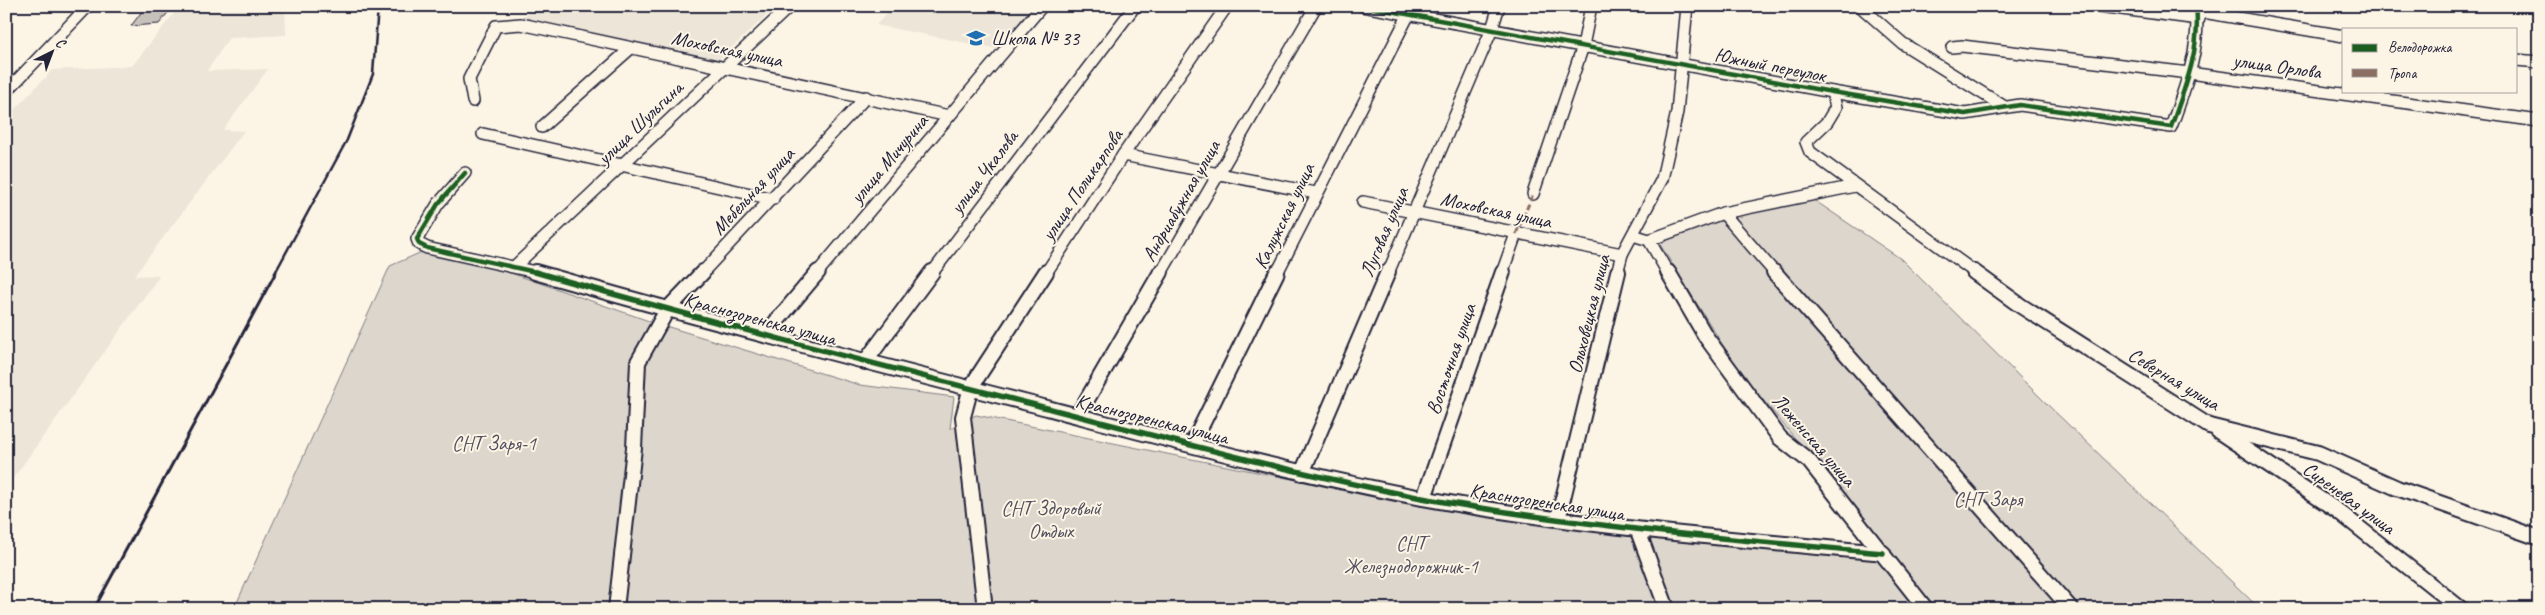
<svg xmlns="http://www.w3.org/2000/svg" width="2545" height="615" font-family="Caveat,sans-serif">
<rect width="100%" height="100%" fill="#fcf5e5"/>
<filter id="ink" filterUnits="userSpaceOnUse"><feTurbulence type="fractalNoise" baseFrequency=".02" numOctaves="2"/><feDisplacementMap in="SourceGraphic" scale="10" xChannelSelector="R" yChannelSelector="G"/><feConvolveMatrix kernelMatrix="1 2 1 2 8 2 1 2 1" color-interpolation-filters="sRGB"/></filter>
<g filter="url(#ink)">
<g fill="#ece5d8">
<path d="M 180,6 L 285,6 L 286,35 L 229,38 L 207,71 L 268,69 L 223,130 L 244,131 L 134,276 L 160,275 L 6,488 L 6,119 L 52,70 L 132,66 Z"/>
<path d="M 538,6 L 777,6 L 718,60 L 526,19 L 525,16 Z"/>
<path d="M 894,6 L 1039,6 L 1003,50 L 876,25 Z"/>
</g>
<path fill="#dcd6cc" stroke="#7f7c84" d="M 1814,200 L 1901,259 L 2050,407 L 2260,609 L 234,609 L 390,266 L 424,251 L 508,272 L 649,321 L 860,385 L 954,397 L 950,429 L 976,415 C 1279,476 1583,546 1894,558 L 1739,371 L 1659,243 L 1731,217 Z"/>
<path fill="#c6c1bb" stroke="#22223b" d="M 146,6 L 173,6 L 159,24 L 131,26 Z"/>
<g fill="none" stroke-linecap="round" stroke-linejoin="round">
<g stroke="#22223b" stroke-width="14">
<g id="minor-far1">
<path d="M 1363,6 L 1832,92 L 1965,114 L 2020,105 L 2171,127 C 2185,88 2201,48 2196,6"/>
<path d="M 1860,6 L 1902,43 L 2003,106"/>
<path d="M 2098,6 L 2199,19"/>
<path d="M 2197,11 L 2344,36"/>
<path d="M 1952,47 L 1962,46 L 2189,73 L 2539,121"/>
<path d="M 2516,60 L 2539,62"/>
<path d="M 6,92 L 88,6"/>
<path d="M 1832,92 L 1836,107 L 1827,122 L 1806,142 L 1810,152 L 1976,273"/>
<path d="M 473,101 L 469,79 L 496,26 L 521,24 L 949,116"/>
<path d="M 542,127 L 631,48"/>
<path d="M 483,134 L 773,199"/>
<path d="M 1123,155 L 1316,193"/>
<path d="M 465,173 L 438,204 L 417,239 L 419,244 L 427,248 L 540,273"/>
<path d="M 1533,194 L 1583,46 L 1591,6"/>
<path d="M 1363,202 L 1622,254"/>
<path d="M 1723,213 L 1775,273"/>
<path d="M 1633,235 L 1649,240 L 1668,273"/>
<path d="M 1649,240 L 1723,213 L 1855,186"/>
<path d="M 515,266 L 790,6"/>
<path d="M 702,273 L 866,97"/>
<path d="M 817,273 L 1042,6"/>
<path d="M 932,273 L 1135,6"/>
<path d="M 1046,273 L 1123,155 L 1227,6"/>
<path d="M 1161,273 L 1316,6"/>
<path d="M 1277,273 L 1413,6"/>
<path d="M 1388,273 L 1492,29 L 1499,6"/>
<path d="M 1502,273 L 1516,234"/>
<path d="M 1617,273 L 1622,254 L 1662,179 L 1677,112 L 1687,6"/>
</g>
</g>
<g stroke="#22223b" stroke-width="18">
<g id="minor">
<path d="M 535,272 C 706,321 879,365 1051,409 C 1174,441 1297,474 1422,498 C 1575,526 1729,539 1883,553"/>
<path d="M 1668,272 L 1706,337 L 1780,438 L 1809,461 L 1926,609"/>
<path d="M 1774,272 L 2071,609"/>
<path d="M 1974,272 L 2021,306 L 2209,426 L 2318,453 L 2397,488 L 2539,538"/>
<path d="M 765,335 L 818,272"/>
<path d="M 865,362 L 932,272"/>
<path d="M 1078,415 L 1161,272"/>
<path d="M 2218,431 L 2338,511 L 2461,609"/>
<path d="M 1192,445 L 1277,272"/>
<path d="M 1302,473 L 1388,272"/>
<path d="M 1424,498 L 1503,272"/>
<path d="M 1558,519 L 1618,272"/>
<path d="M 1638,531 L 1667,609"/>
<path d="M 616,609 L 634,448 L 638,362 L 667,310 L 703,272"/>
<path d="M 985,609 L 963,417 L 971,387 L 1046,272"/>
</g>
</g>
<use href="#minor-far1" stroke="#fcf5e5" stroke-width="11"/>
<use href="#minor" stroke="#fcf5e5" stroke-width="14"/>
<path stroke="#22223b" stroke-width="2.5" d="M 275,273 L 347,140 L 373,74 L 378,6"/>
<path stroke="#22223b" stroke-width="3" d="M 94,609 L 276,272"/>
<path stroke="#8d6e63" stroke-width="3" stroke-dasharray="6 3" stroke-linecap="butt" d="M 1516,234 L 1533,194"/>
<g stroke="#fcf5e5" stroke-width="7">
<g id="cycleway-far1">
<path d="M 1363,6 L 1832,92 L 1965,114 L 2020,105 L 2171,127 C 2185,88 2201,48 2196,6"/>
<path d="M 465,173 L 438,204 L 417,239 L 419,244 L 427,248 L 540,273"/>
</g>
</g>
<g stroke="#fcf5e5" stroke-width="9">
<path id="cycleway" d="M 535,272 C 706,321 879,365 1051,409 C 1174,441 1297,474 1422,498 C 1575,526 1729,539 1883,553"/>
</g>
<use href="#cycleway-far1" stroke="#1b5e20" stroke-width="4.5"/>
<use href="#cycleway" stroke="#1b5e20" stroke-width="5.5"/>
</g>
</g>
<defs>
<g id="school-bare" transform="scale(1.5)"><path d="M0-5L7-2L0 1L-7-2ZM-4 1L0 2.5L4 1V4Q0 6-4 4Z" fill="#1f6fb2" stroke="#fcf5e5" stroke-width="2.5" paint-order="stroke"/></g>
</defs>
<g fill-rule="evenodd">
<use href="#school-bare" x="976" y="38"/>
</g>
<g text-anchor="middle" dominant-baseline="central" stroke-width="4" stroke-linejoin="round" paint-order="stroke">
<g font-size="20" fill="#22223b" stroke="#fcf5e5" text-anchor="start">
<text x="991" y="38">Школа № 33</text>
</g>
<g font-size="20" fill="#22223b" stroke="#fcf5e5">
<text transform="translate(727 49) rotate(12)">Моховская улица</text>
<text transform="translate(1770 65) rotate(11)">Южный переулок</text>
<text transform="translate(2277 66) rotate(8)">улица Орлова</text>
<text transform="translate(640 123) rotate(-44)">улица Шульгина</text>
<text transform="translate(889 159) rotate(-50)">улица Мичурина</text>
<text transform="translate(984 172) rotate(-53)">улица Чкалова</text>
<text transform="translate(1082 185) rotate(-56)">улица Поликарпова</text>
<text transform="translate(753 191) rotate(-47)">Мебельная улица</text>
<text transform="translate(1181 201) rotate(-60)">Андриабужная улица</text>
<text transform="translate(1496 210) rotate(12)">Моховская улица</text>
<text transform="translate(1284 216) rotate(-64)">Калужская улица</text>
<text transform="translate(1384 232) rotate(-67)">Луговая улица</text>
<text transform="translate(1589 314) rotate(-76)">Ольховецкая улица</text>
<text transform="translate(760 319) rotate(15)">Краснозоренская улица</text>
<text transform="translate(1451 359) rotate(-71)">Восточная улица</text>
<text transform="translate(2174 379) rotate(31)">Северная улица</text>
<text transform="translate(1152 419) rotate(14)">Краснозоренская улица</text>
<text transform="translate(1814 440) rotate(49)">Леженская улица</text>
<text transform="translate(2349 498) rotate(36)">Сиреневая улица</text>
<text transform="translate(1547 502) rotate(9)">Краснозоренская улица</text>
</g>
<g font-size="20" fill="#504f5f" stroke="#fcf5e5">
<text x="494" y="443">СНТ Заря-1</text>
<text x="1988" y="499">СНТ Заря</text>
<text x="1051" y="508">СНТ Здоровый<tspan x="1051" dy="23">Отдых</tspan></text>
<text x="1411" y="543">СНТ<tspan x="1411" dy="23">Железнодорожник-1</tspan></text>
</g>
</g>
<rect width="2545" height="615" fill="none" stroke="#fcf5e5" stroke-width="25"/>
<rect x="12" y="12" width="2520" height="590" fill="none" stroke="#22223b" stroke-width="2" filter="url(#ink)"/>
<rect x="2342" y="28" width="175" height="65" fill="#fcf5e5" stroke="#a5a1a1"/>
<rect x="2352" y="44" width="25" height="8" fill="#1b5e20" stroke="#a5a1a1"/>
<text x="2388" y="52" font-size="15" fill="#22223b">Велодорожка</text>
<rect x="2352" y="69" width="25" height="8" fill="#8d6e63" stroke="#a5a1a1"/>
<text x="2388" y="78" font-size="15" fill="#22223b">Тропа</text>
<g transform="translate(52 52) rotate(42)" stroke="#fcf5e5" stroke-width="4" paint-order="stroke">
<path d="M0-4L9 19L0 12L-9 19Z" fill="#22223b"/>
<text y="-8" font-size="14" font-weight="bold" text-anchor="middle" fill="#22223b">С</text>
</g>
</svg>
